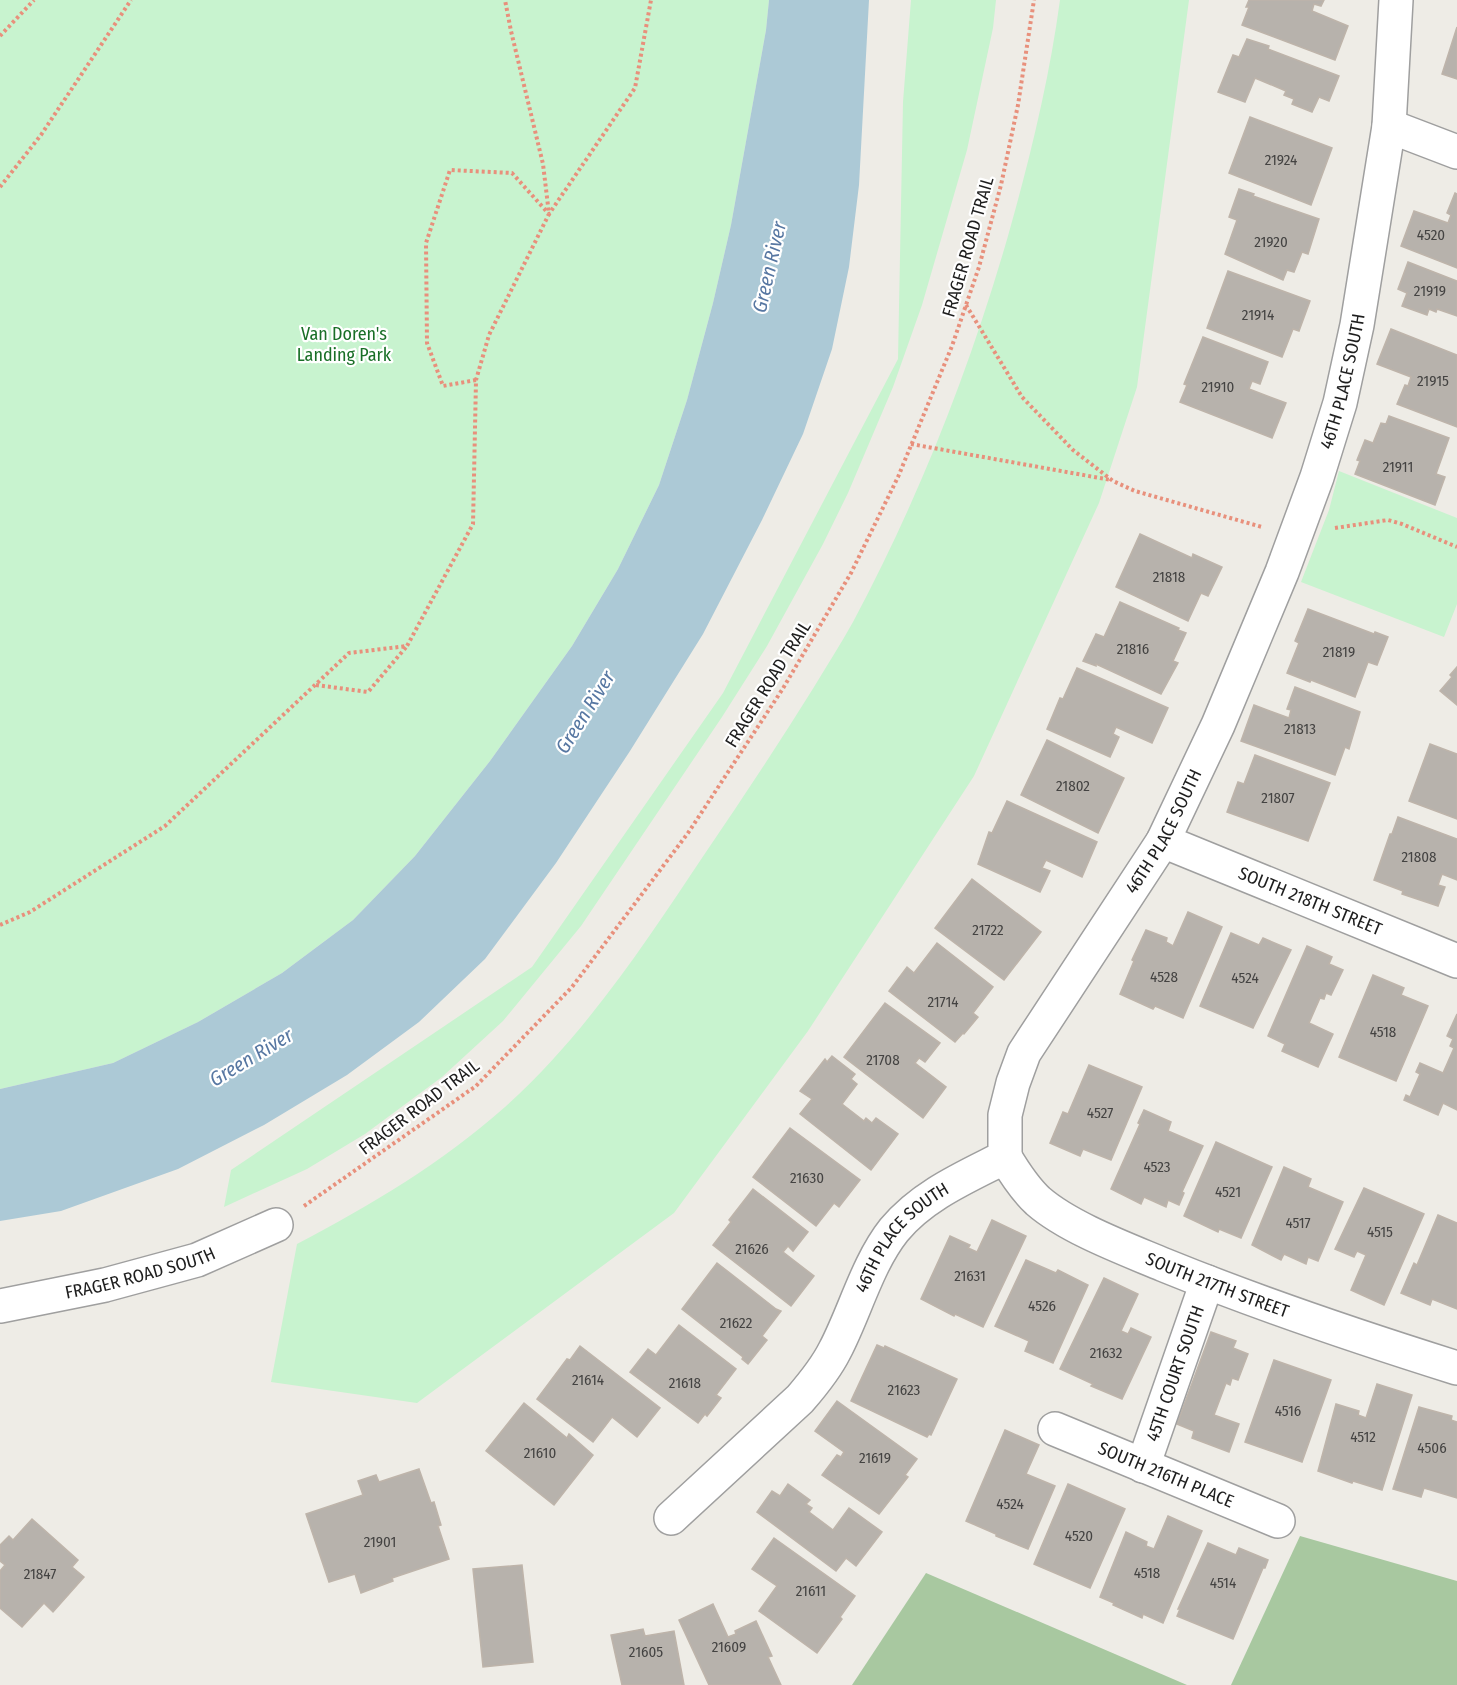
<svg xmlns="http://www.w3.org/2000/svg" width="1457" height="1685" font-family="'Fira Sans Condensed',sans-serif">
<rect width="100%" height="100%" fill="#eeece6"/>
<g fill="#a8c8a0">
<path d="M 1300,1536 L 1457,1581 L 1457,1685 L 1231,1685 Z"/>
<path d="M 926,1573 L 1187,1685 L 852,1685 Z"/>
</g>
<g fill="#c8f3cf">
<path d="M 0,0 L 769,0 L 766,30 L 731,225 L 713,303 L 687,400 L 659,485 L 618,569 L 572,646 L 490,761 L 415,856 L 353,920 L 282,973 L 198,1022 L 113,1063 L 0,1089 Z"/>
<path d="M 911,0 L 996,0 L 993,28 L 967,150 L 922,305 L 893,387 L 848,493 L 823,544 L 767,646 L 722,717 L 581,926 L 503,1021 L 442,1077 L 365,1134 L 307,1169 L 224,1207 L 231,1170 L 532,967 L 723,693 L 898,359 L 903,102 Z"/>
<path d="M 1060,0 L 1189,0 L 1137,387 L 1099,503 L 974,776 L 808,1031 L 674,1213 L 417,1403 L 271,1382 L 297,1244 C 371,1205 442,1163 505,1107 C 586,1034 646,942 706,852 C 743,798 779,743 814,687 C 827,665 841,644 853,622 C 919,498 969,371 1008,236 C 1030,158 1049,81 1060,0 Z"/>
<path d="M 1339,471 L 1457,518 L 1457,604 L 1444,637 L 1301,582 L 1329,510 Z"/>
</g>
<path fill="#acc9d6" d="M 769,0 L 869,0 L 859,185 L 849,267 L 832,349 L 803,434 L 762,520 L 703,634 L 630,751 L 556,863 L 485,959 L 419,1022 L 347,1075 L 264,1125 L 178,1169 L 61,1211 L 0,1221 L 0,1089 L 113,1063 L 198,1022 L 282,973 L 353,920 L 415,856 L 490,761 L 572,646 L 618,569 L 659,485 L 687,400 L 713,303 L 731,225 L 766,30 Z"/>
<g fill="#b7b2ac" stroke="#beb4aa" stroke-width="1.5">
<path d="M 1249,0 L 1324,0 L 1321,6 L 1314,4 L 1312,11 L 1348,26 L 1335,60 L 1242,25 L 1249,7 L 1246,7 Z"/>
<path d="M 1457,27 L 1457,79 L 1442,74 Z"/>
<path d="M 1247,39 L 1269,46 L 1268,49 L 1339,76 L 1329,101 L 1319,97 L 1312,112 L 1292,104 L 1294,99 L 1284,95 L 1286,91 L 1255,78 L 1245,102 L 1218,92 L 1233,55 L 1239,57 Z"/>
<path d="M 1250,117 L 1332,148 L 1311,205 L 1229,173 Z"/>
<path d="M 1239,189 L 1254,194 L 1253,196 L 1319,219 L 1308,254 L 1302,252 L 1294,272 L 1287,270 L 1283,280 L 1225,254 L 1237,220 L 1229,217 Z"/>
<path d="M 1455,193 L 1457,194 L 1457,268 L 1401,246 L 1414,211 L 1448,223 L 1451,215 L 1447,213 Z"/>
<path d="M 1408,262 L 1457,281 L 1457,316 L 1437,309 L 1436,312 L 1429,309 L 1427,315 L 1402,306 L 1407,293 L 1398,289 Z"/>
<path d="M 1228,271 L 1310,301 L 1299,331 L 1293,329 L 1282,357 L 1207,328 Z"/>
<path d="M 1391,329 L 1457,355 L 1457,427 L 1397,404 L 1405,385 L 1408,386 L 1411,377 L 1377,364 Z"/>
<path d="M 1203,337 L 1268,362 L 1260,384 L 1252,381 L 1249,389 L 1286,403 L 1272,438 L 1180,402 L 1187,385 L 1184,384 Z"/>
<path d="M 1389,416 L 1449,438 L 1436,474 L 1445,477 L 1435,505 L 1355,474 L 1360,461 L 1357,460 L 1365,440 L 1373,443 L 1381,423 L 1386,424 Z"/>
<path d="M 1140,534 L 1192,558 L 1193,554 L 1222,567 L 1208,596 L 1201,593 L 1188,621 L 1116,587 Z"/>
<path d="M 1120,602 L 1179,628 L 1178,630 L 1186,633 L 1173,661 L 1178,663 L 1161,694 L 1096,664 L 1096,666 L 1083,661 L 1096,634 L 1104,637 Z"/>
<path d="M 1308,609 L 1374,634 L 1375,632 L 1388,637 L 1377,665 L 1368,662 L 1355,697 L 1311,680 L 1310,682 L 1287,673 L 1299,643 L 1295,641 Z"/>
<path d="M 1457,667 L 1457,705 L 1440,691 L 1452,677 L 1450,675 Z"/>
<path d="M 1077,668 L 1168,708 L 1152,743 L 1116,727 L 1113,734 L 1119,737 L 1110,757 L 1047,729 L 1060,698 L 1063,699 Z"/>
<path d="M 1295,687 L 1360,712 L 1349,749 L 1345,747 L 1335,775 L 1241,741 L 1254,705 L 1289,718 L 1291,710 L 1287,709 Z"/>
<path d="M 1047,740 L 1124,778 L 1098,833 L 1021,795 Z"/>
<path d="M 1430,744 L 1457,754 L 1457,819 L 1409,801 Z"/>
<path d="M 1255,755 L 1330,783 L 1308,841 L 1227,812 L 1238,782 L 1244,784 Z"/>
<path d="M 1007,801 L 1097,842 L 1082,877 L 1046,860 L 1042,868 L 1050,871 L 1040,892 L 978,864 L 989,832 L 992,833 Z"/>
<path d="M 1398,817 L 1457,839 L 1457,880 L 1442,874 L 1438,885 L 1445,887 L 1438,906 L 1402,894 L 1403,891 L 1374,880 L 1390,834 L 1392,834 Z"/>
<path d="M 972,879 L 1041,932 L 1004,980 L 935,928 Z"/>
<path d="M 1188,912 L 1222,927 L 1183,1018 L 1155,1006 L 1153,1009 L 1120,994 L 1134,961 L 1132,960 L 1146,930 L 1167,938 L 1166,942 L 1173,946 Z"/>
<path d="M 1231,933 L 1259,945 L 1263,938 L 1291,950 L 1253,1028 L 1200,1006 Z"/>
<path d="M 937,943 L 993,987 L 973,1013 L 978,1017 L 964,1034 L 963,1033 L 955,1042 L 889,991 L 907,967 L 914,973 Z"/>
<path d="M 1307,946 L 1332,957 L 1329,964 L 1343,970 L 1331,995 L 1326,993 L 1324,999 L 1320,998 L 1309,1023 L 1333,1034 L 1318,1067 L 1282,1051 L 1285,1044 L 1268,1036 Z"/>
<path d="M 1373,975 L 1404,988 L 1401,995 L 1428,1006 L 1396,1081 L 1339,1057 Z"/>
<path d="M 885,1003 L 940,1043 L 925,1062 L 919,1058 L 915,1063 L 946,1087 L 923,1118 L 844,1057 Z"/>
<path d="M 1457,1014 L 1457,1110 L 1443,1103 L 1438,1115 L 1404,1100 L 1406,1095 L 1410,1097 L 1420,1074 L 1416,1072 L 1420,1063 L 1443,1073 L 1454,1048 L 1450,1046 L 1453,1039 L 1447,1036 Z"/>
<path d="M 832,1056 L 855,1074 L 851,1079 L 857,1084 L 842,1104 L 864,1121 L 866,1118 L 872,1123 L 876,1118 L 898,1134 L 871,1170 L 800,1114 L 812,1099 L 800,1091 L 825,1059 L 827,1062 Z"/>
<path d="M 1089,1065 L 1142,1087 L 1111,1160 L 1083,1149 L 1080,1156 L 1050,1143 L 1063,1112 L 1068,1114 Z"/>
<path d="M 1144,1110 L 1171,1122 L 1168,1131 L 1203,1146 L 1182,1192 L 1184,1193 L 1179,1205 L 1168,1200 L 1166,1207 L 1144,1197 L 1141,1204 L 1111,1189 L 1140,1124 L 1138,1123 Z"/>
<path d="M 790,1128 L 860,1180 L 839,1207 L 834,1203 L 816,1226 L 753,1177 Z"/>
<path d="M 1216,1142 L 1272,1167 L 1241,1238 L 1219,1229 L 1218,1232 L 1184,1216 Z"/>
<path d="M 1284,1167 L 1311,1179 L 1308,1187 L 1343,1202 L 1318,1261 L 1308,1257 L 1306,1264 L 1284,1254 L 1281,1260 L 1252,1245 Z"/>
<path d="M 1364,1188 L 1424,1214 L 1384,1305 L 1351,1290 L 1366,1255 L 1357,1251 L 1354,1257 L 1335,1249 Z"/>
<path d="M 753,1189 L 808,1232 L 793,1251 L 788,1246 L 783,1252 L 814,1276 L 791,1306 L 713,1245 L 731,1222 L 729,1220 Z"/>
<path d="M 1438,1215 L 1457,1223 L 1457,1309 L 1432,1299 L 1430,1305 L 1401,1293 L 1414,1263 L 1417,1265 Z"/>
<path d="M 992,1220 L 1026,1236 L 983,1327 L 955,1314 L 954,1316 L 921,1299 L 950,1236 L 970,1245 L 968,1248 L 977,1252 Z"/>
<path d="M 1026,1260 L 1056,1273 L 1058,1270 L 1088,1285 L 1053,1363 L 1025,1351 L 1029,1341 L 995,1326 Z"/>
<path d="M 717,1263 L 776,1309 L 781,1311 L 762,1336 L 767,1340 L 748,1364 L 742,1359 L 743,1357 L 682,1309 Z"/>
<path d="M 1104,1278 L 1138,1294 L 1121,1331 L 1128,1334 L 1131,1328 L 1151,1337 L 1122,1399 L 1091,1386 L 1093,1384 L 1060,1369 Z"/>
<path d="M 679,1325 L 736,1369 L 716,1395 L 721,1398 L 707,1416 L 705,1414 L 698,1423 L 630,1372 L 648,1349 L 656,1355 Z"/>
<path d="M 1211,1332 L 1236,1341 L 1233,1348 L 1248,1354 L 1238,1380 L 1232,1378 L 1230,1385 L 1226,1383 L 1214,1415 L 1239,1424 L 1229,1452 L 1192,1438 L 1194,1431 L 1177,1424 Z"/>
<path d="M 877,1345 L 884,1348 L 885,1346 L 957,1379 L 931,1435 L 929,1434 L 927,1437 L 851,1401 Z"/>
<path d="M 580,1346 L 660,1408 L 637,1437 L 612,1417 L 593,1442 L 537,1399 L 567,1359 L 570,1360 Z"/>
<path d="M 1274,1360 L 1331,1380 L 1302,1462 L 1245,1442 Z"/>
<path d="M 1377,1384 L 1412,1395 L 1382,1490 L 1353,1481 L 1352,1483 L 1318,1471 L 1336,1404 L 1359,1411 L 1358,1415 L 1366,1418 Z"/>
<path d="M 837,1401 L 917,1459 L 905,1475 L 908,1477 L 879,1514 L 822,1475 L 837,1455 L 841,1457 L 844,1452 L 815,1431 Z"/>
<path d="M 524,1403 L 567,1438 L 569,1434 L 593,1455 L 554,1505 L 486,1451 Z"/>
<path d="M 1419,1407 L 1452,1416 L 1451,1420 L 1457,1422 L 1457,1498 L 1424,1488 L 1421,1497 L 1393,1489 Z"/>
<path d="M 1005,1430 L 1039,1445 L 1026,1474 L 1055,1486 L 1028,1549 L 996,1536 L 996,1534 L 966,1521 Z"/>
<path d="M 419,1469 L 431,1503 L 434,1502 L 441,1525 L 438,1526 L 449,1559 L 392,1578 L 393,1581 L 361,1593 L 355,1574 L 329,1582 L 306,1514 L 363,1495 L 358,1481 L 376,1475 L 379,1482 Z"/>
<path d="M 788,1484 L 810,1500 L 806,1504 L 812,1508 L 809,1512 L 833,1530 L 849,1508 L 882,1532 L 856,1566 L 846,1558 L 836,1571 L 757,1512 L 772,1491 L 780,1496 Z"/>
<path d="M 1068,1484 L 1125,1509 L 1090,1588 L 1034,1564 Z"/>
<path d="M 1168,1516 L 1202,1531 L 1163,1623 L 1143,1614 L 1142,1618 L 1113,1605 L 1114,1603 L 1100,1597 L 1126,1532 L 1147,1542 L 1146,1546 L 1154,1549 Z"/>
<path d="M 32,1519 L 78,1560 L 72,1567 L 84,1577 L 53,1612 L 44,1603 L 22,1627 L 0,1608 L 0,1571 L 5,1565 L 0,1561 L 0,1545 L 9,1536 L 13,1540 Z"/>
<path d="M 774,1538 L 855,1596 L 840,1617 L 842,1619 L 817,1653 L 759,1611 L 777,1586 L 752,1569 Z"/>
<path d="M 1208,1543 L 1236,1555 L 1239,1548 L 1268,1560 L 1265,1568 L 1263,1568 L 1233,1639 L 1177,1616 L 1180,1609 L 1178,1609 Z"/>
<path d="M 522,1565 L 533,1662 L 483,1667 L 473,1569 Z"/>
<path d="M 713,1604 L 728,1637 L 736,1634 L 735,1631 L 756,1621 L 772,1656 L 768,1657 L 781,1685 L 709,1685 L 679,1620 Z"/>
<path d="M 643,1629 L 645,1636 L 674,1631 L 684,1685 L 622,1685 L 611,1635 Z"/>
</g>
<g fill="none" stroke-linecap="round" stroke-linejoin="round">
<g stroke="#9f9f9f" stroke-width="36">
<g id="street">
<path d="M 1389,126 L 1457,152"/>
<path id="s1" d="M 1163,841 L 1457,961"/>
<path id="s2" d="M 1005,1157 C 1014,1172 1025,1189 1038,1201 C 1069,1228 1126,1249 1164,1265 C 1260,1304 1358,1337 1457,1368"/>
<path id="s3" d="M 0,1306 L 105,1285 L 197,1260 L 276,1225"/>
<path id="s4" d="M 1055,1429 L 1278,1521"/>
<path id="s5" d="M 1143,1466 L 1207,1282"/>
<path id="s6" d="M 671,1518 L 800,1399 C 813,1384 826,1368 835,1350 C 855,1312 867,1264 894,1230 C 923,1195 966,1177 1005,1157 L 1005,1115 L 1013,1083 L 1024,1053 L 1163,841 L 1218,725 L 1282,572 L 1317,477 L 1340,403 L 1357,325 L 1389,126 L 1396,0"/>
</g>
</g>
<g stroke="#e8907c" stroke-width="4" stroke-dasharray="3 3" stroke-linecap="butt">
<path d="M 0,36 L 34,0"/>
<path d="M 0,187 L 41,135 L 131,0"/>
<path d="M 966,305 L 1022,397 L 1073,450 L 1113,481 L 1135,491 L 1262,527"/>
<path d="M 476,380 L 443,386 L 427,343 L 426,243 L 450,170 L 512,173 L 549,214 L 635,88 L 651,0"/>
<path d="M 911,444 L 1111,480"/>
<path d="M 1335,528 L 1388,520 L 1402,524 L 1457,547"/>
<path d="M 316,685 L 368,692 L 407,646"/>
<path d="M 0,925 L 30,912 L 165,826 L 349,653 L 407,646 L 473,524 L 476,380 L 489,335 L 549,214 L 543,164 L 511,31 L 505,0"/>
<path d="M 304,1206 L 476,1086 L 572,987 L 688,833 L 782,690 L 851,573 L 898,477 L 952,346 L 979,267 L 1001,185 L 1018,105 L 1034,0"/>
</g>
<use href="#street" stroke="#fff" stroke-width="33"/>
</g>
<g text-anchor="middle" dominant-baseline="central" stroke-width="4.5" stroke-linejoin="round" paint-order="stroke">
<g font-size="15" fill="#444342">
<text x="1281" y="160">21924</text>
<text x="1431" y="235">4520</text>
<text x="1271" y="242">21920</text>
<text x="1430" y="291">21919</text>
<text x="1258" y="315">21914</text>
<text x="1433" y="381">21915</text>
<text x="1218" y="387">21910</text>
<text x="1398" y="467">21911</text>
<text x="1169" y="577">21818</text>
<text x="1133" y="649">21816</text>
<text x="1339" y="652">21819</text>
<text x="1300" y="729">21813</text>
<text x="1073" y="786">21802</text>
<text x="1278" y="798">21807</text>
<text x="1419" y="857">21808</text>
<text x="988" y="930">21722</text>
<text x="1164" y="977">4528</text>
<text x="1245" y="978">4524</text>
<text x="943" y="1002">21714</text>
<text x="1383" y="1032">4518</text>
<text x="883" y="1060">21708</text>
<text x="1100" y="1113">4527</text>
<text x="1157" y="1167">4523</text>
<text x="807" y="1178">21630</text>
<text x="1228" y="1192">4521</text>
<text x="1298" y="1223">4517</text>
<text x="1380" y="1232">4515</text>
<text x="752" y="1249">21626</text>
<text x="970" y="1276">21631</text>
<text x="1042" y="1306">4526</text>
<text x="736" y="1323">21622</text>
<text x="1106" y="1353">21632</text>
<text x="588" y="1380">21614</text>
<text x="685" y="1383">21618</text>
<text x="904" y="1390">21623</text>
<text x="1288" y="1411">4516</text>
<text x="1363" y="1437">4512</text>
<text x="1432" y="1448">4506</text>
<text x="540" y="1453">21610</text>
<text x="875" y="1458">21619</text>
<text x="1010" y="1504">4524</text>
<text x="1079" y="1536">4520</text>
<text x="380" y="1542">21901</text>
<text x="1147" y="1573">4518</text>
<text x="40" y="1574">21847</text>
<text x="1223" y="1583">4514</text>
<text x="811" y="1591">21611</text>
<text x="729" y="1647">21609</text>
<text x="646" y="1652">21605</text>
</g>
<g font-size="18" fill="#1e1e1e" stroke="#fff">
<text transform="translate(968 247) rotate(-74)">FRAGER ROAD TRAIL</text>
<text stroke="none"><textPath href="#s6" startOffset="1359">46TH PLACE SOUTH</textPath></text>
<text transform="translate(768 684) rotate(-58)">FRAGER ROAD TRAIL</text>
<text stroke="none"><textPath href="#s6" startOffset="873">46TH PLACE SOUTH</textPath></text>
<text stroke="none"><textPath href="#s1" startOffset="159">SOUTH 218TH STREET</textPath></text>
<text transform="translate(419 1107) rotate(-37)">FRAGER ROAD TRAIL</text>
<text stroke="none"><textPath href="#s6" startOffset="369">46TH PLACE SOUTH</textPath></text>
<text stroke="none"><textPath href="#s3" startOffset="144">FRAGER ROAD SOUTH</textPath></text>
<text stroke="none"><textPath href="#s2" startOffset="254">SOUTH 217TH STREET</textPath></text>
<text stroke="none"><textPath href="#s5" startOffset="98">45TH COURT SOUTH</textPath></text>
<text stroke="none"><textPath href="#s4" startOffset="120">SOUTH 216TH PLACE</textPath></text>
</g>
<g font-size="18" fill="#196f27" stroke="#fff">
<text x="344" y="334">Van Doren's<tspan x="344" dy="21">Landing Park</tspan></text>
</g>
<g font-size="20" font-style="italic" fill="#5777a2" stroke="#fff">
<text transform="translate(769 267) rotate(-77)">Green River</text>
<text transform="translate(585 712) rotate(-58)">Green River</text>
<text transform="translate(251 1057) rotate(-31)">Green River</text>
</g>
</g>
</svg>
